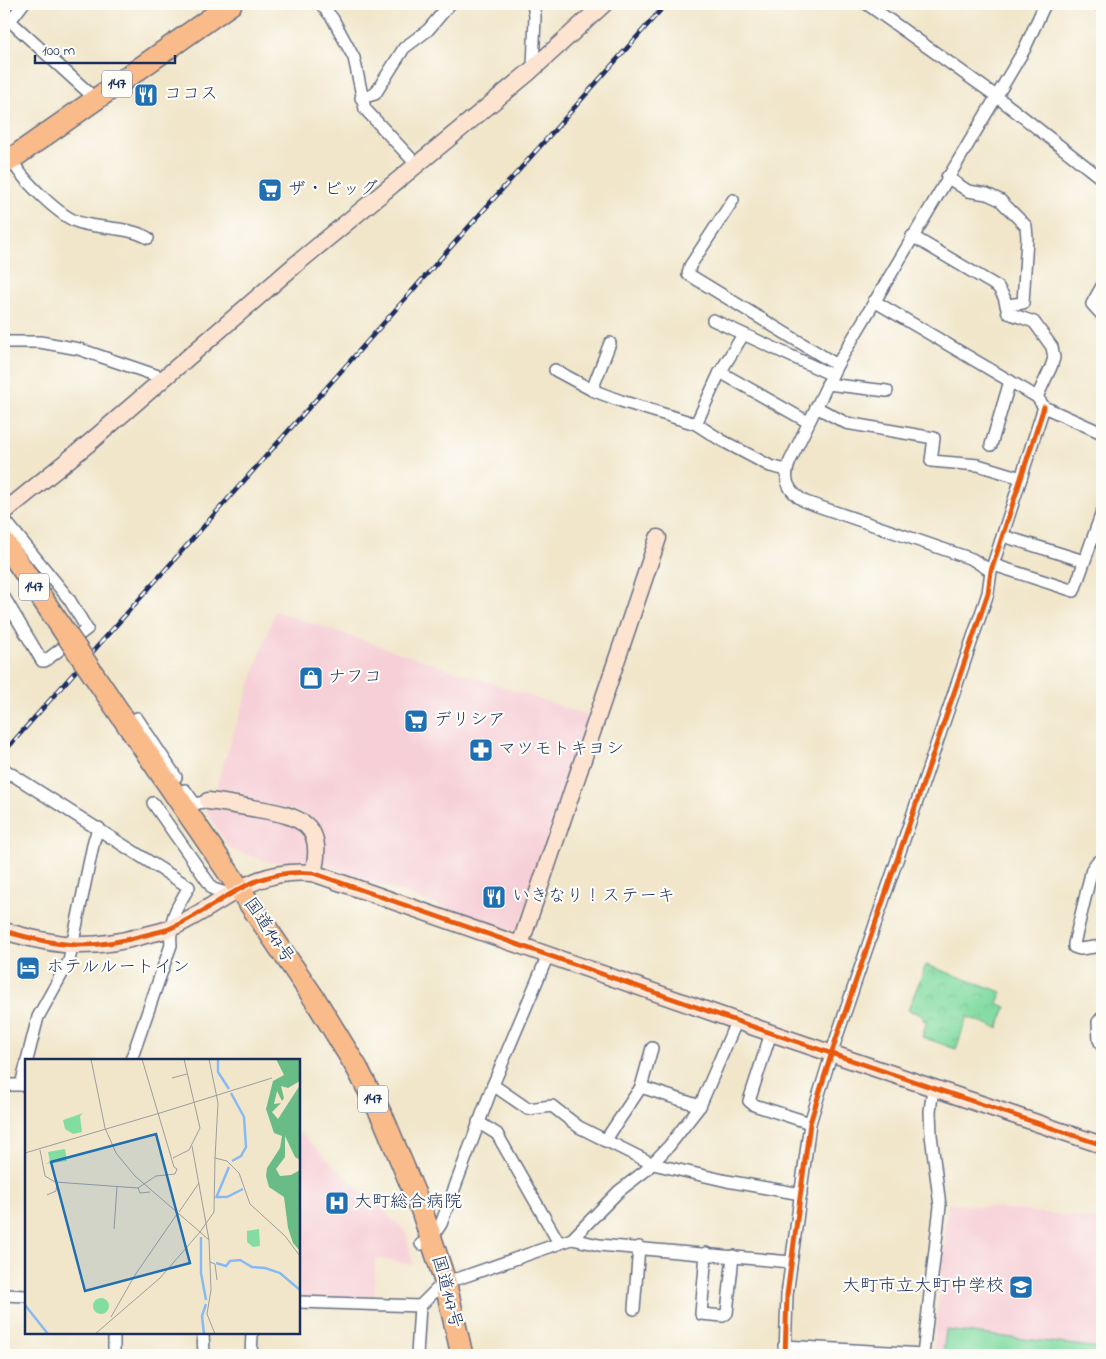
<svg xmlns="http://www.w3.org/2000/svg" width="1106" height="1359" font-family="'Indie Flower','Klee One',sans-serif">
<defs>
<pattern id="park-crowns" width="20" height="18" patternUnits="userSpaceOnUse" patternTransform="scale(1.25)"><rect width="20" height="18" fill="#83dca1"/><path d="M2 6a3 3 0 1 1 6 0M12 15a3 3 0 1 1 6 0" fill="none" stroke="#71bd8d"/></pattern>
</defs>
<rect width="100%" height="100%" fill="#fdfcf7"/>
<filter id="ink" filterUnits="userSpaceOnUse"><feTurbulence type="fractalNoise" baseFrequency=".02" numOctaves="2"/><feDisplacementMap in="SourceGraphic" scale="10" xChannelSelector="R" yChannelSelector="G"/><feConvolveMatrix kernelMatrix="1 2 1 2 8 2 1 2 1" color-interpolation-filters="sRGB"/></filter>
<filter id="wash" filterUnits="userSpaceOnUse"><feTurbulence type="fractalNoise" baseFrequency=".0096" numOctaves="4" result="noise"/><feDisplacementMap in="SourceGraphic" scale="20" xChannelSelector="R" yChannelSelector="G"/><feGaussianBlur stdDeviation="1.12" result="paint"/><feColorMatrix in="noise" values="0 0 0 0 0 0 0 0 0 0 0 0 0 0 0 0 0 1.4 0 .05"/><feComposite in="paint" operator="in"/></filter>
<g filter="url(#wash)">
<rect width="100%" height="100%" fill="#f1e6ca"/>
<g fill="#f6cfd7">
<path d="M 275,611 L 590,716 L 518,930 L 515,932 L 329,867 L 323,862 L 323,844 L 305,816 L 298,811 L 224,796 L 217,791 L 217,783 Z"/>
<path d="M 210,806 L 280,820 L 298,828 L 308,841 L 309,860 L 270,862 L 230,849 L 205,809 Z"/>
<path d="M 299,1131 L 343,1175 L 406,1231 L 413,1265 L 378,1258 L 375,1260 L 374,1301 L 299,1299 Z"/>
<path d="M 1102,1188 L 1102,1355 L 933,1355 L 948,1203 L 1100,1219 Z"/>
</g>
<path fill="#83dca1" stroke="#4f8680" d="M 946,1330 L 1102,1348 L 1102,1355 L 943,1355 Z"/>
<path fill="url(#park-crowns)" stroke="#4f8680" d="M 926,965 L 1002,992 L 997,1003 L 1006,1007 L 998,1028 L 967,1017 L 956,1049 L 922,1037 L 927,1021 L 923,1020 L 924,1016 L 908,1010 Z"/>
</g>
<g filter="url(#ink)">
<g fill="none" stroke-linecap="round" stroke-linejoin="round">
<g stroke="#666f84" stroke-width="14">
<g id="street">
<path d="M 23,4 L 10,21 L 88,92"/>
<path d="M 321,4 L 333,19 L 354,58 L 365,109 L 417,165"/>
<path d="M 533,4 L 535,16 L 533,68"/>
<path d="M 867,4 L 996,96 L 1102,179"/>
<path d="M 1099,4 L 1102,7"/>
<path d="M 361,98 L 375,94 L 404,48 L 428,30 L 450,4"/>
<path d="M 11,159 C 21,178 60,218 81,223 C 102,229 129,227 148,238"/>
<path d="M 947,177 L 968,191 L 987,194 L 1000,200 L 1026,226 L 1027,238 L 1023,303 L 1007,305"/>
<path d="M 733,200 L 690,266 L 688,274 L 837,365"/>
<path d="M 912,236 L 998,287 L 1004,297 L 1008,313 L 1034,322 L 1052,347 L 1054,358 L 1051,367 L 1037,397"/>
<path d="M 1102,286 L 1092,304 L 1102,315"/>
<path d="M 874,301 L 1037,397 L 1044,407 L 1102,433"/>
<path d="M 713,320 L 832,375"/>
<path d="M 4,342 L 40,342 L 79,349 L 164,378"/>
<path d="M 555,370 L 592,390 L 621,401 L 696,424 L 721,440 L 770,466 L 786,470"/>
<path d="M 720,372 L 808,422"/>
<path d="M 827,384 L 887,391"/>
<path d="M 592,390 L 610,343"/>
<path d="M 816,407 L 846,423 L 934,438 L 931,461 L 978,465 L 1021,478"/>
<path d="M 696,424 L 719,374 L 743,335"/>
<path d="M 991,445 L 1010,381"/>
<path d="M 4,519 L 69,599 L 87,629 L 45,661 L 42,661 L 4,597"/>
<path d="M 1003,536 L 1084,561"/>
<path d="M 994,565 L 1074,591 L 1102,512"/>
<path d="M 991,571 L 972,559 L 806,502 C 788,492 782,480 790,461 L 837,365 L 1024,50 L 1045,4"/>
<path d="M 137,718 L 176,777"/>
<path d="M 4,779 L 5,770 L 189,887 C 176,908 169,919 171,945 L 131,1060"/>
<path d="M 185,790 L 195,804 L 208,801"/>
<path d="M 153,803 L 213,889 L 229,894"/>
<path d="M 1102,863 L 1097,862 L 1092,869 L 1074,944 L 1074,947 L 1080,949 L 1102,946"/>
<path d="M 1102,1017 L 1098,1022 L 1099,1040 L 1102,1046"/>
<path d="M 771,1033 L 749,1101 L 754,1105 L 810,1123"/>
<path d="M 27,1060 L 38,1017 L 69,961 L 94,840 L 99,828"/>
<path d="M 4,1085 L 26,1085"/>
<path d="M 21,1085 L 26,1065"/>
<path d="M 493,1085 L 528,1109 L 552,1106 L 579,1127 L 653,1164 L 727,1181 L 801,1194"/>
<path d="M 641,1087 L 652,1048"/>
<path d="M 478,1122 L 497,1134 L 559,1243"/>
<path d="M 605,1141 L 641,1087 L 700,1106"/>
<path d="M 572,1239 L 599,1245 L 791,1262"/>
<path d="M 421,1244 L 431,1239 L 441,1224 L 493,1085 L 548,955"/>
<path d="M 706,1253 L 701,1314 L 723,1316 L 727,1313 L 733,1256"/>
<path d="M 4,1295 L 26,1296"/>
<path d="M 299,1302 L 420,1306"/>
<path d="M 634,1309 L 639,1247"/>
<path d="M 114,1333 L 114,1355"/>
<path d="M 203,1333 L 204,1355"/>
<path d="M 784,1346 L 923,1354"/>
<path d="M 251,1355 L 252,1333"/>
<path d="M 417,1355 L 420,1306 L 445,1281 L 460,1278 L 572,1239 L 619,1191 L 645,1171 L 669,1146 L 700,1106 L 737,1020"/>
<path d="M 785,1355 L 787,1295 L 810,1123 L 836,1039 L 988,593 L 991,571 L 1044,407"/>
<path d="M 923,1355 L 940,1206 L 931,1135 L 930,1111 L 933,1088"/>
</g>
</g>
<g stroke="#666f84" stroke-width="19">
<g id="secondary">
<path d="M 4,512 L 88,444 L 295,265 L 527,74 L 604,4"/>
<path d="M 208,801 C 225,803 241,806 258,809 C 300,816 326,824 313,873"/>
<path d="M 4,931 C 56,946 88,951 142,936 C 151,933 162,932 171,928 C 223,905 251,867 313,873 L 771,1033 L 1102,1145"/>
<path d="M 520,945 L 658,538"/>
</g>
</g>
<g stroke="#666f84" stroke-width="24">
<g id="highway">
<path d="M 4,164 L 231,4"/>
<path d="M 4,542 L 64,631"/>
<path d="M 106,693 L 316,1001 L 357,1068 L 384,1120 L 422,1211 L 445,1281 L 462,1355"/>
</g>
</g>
<use href="#street" stroke="#fff" stroke-width="11"/>
<use href="#secondary" stroke="#fde4d1" stroke-width="16"/>
<use href="#highway" stroke="#fabb8b" stroke-width="21"/>
<g stroke="#1b2f5e" stroke-width="4.5">
<path id="rail" d="M 4,752 L 666,4"/>
</g>
<use href="#rail" stroke="#fdfcf7" stroke-width="2.5" stroke-dasharray="8" stroke-linecap="butt"/>
<g stroke="#666f84" stroke-width="24" stroke-linecap="butt">
<path id="highway-bridge" d="M 64,631 L 106,693"/>
</g>
<use href="#highway-bridge" stroke="#fabb8b" stroke-width="21"/>
<g stroke="#fdfcf7" stroke-width="8">
<g id="cycleway">
<path d="M 4,931 C 56,946 88,951 142,936 C 151,933 162,932 171,928 C 223,905 251,867 313,873 L 771,1033 L 1102,1145"/>
<path d="M 785,1355 L 787,1295 L 810,1123 L 836,1039 L 988,593 L 991,571 L 1044,407"/>
</g>
</g>
<use href="#cycleway" stroke="#e8590c" stroke-width="5"/>
</g>
</g>
<defs>
<g id="restaurant-square" transform="scale(1.25)"><rect x="-9" y="-9" width="18" height="18" rx="4" fill="#1f6fb2" stroke="#fdfcf7"/><path d="M-5-6h1v4h1v-4h1v4h1v-4h1v5L-1.5 .5V6h-2V.5L-5-1ZM5-6V6H3V1.5H1.5Q1.5-4 5-6Z" fill="#fff"/></g>
<g id="supermarket-square" transform="scale(1.25)"><rect x="-9" y="-9" width="18" height="18" rx="4" fill="#1f6fb2" stroke="#fdfcf7"/><path d="M-6-5.5h2.5l.6 2H6L4.5 2H-2.5L-4.4-4H-6ZM-1.5 3.2a1.3 1.3 0 1 0 .1 0ZM3 3.2a1.3 1.3 0 1 0 .1 0Z" fill="#fff"/></g>
<g id="shop-square" transform="scale(1.25)"><rect x="-9" y="-9" width="18" height="18" rx="4" fill="#1f6fb2" stroke="#fdfcf7"/><path d="M-5-2.5h2.3a2.7 3.5 0 0 1 5.4 0H5L5.5 6h-11ZM-1.5-2.5h3a1.5 2.3 0 0 0-3 0Z" fill="#fff"/></g>
<g id="pharmacy-square" transform="scale(1.25)"><rect x="-9" y="-9" width="18" height="18" rx="4" fill="#1f6fb2" stroke="#fdfcf7"/><path d="M-2-6h4v4h4v4h-4v4h-4v-4h-4v-4h4Z" fill="#fff"/></g>
<g id="hotel-square" transform="scale(1.25)"><rect x="-9" y="-9" width="18" height="18" rx="4" fill="#1f6fb2" stroke="#fdfcf7"/><path d="M-6-4.5h1.5V1H6V5H4.5V3h-9V5H-6ZM-4 0a1.8 1.8 0 1 1 3.6 0ZM.5 0V-2.5h3Q6-2.5 6 0Z" fill="#fff"/></g>
<g id="hospital-square" transform="scale(1.25)"><rect x="-9" y="-9" width="18" height="18" rx="4" fill="#1f6fb2" stroke="#fdfcf7"/><path d="M-5-5h3v3.5h4V-5h3V5h-3V1.5h-4V5h-3Z" fill="#fff"/></g>
<g id="school-square" transform="scale(1.25)"><rect x="-9" y="-9" width="18" height="18" rx="4" fill="#1f6fb2" stroke="#fdfcf7"/><path d="M0-5L7-2L0 1L-7-2ZM-4 1L0 2.5L4 1V4Q0 6-4 4Z" fill="#fff"/></g>
</defs>
<g fill-rule="evenodd">
<use href="#restaurant-square" x="146" y="95"/>
<use href="#supermarket-square" x="270" y="190"/>
<use href="#shop-square" x="311" y="678"/>
<use href="#supermarket-square" x="416" y="721"/>
<use href="#pharmacy-square" x="481" y="750"/>
<use href="#restaurant-square" x="494" y="897"/>
<use href="#hotel-square" x="28" y="968"/>
<use href="#hospital-square" x="337" y="1203"/>
<use href="#school-square" x="1021" y="1287"/>
</g>
<g text-anchor="middle" dominant-baseline="central" stroke-width="4.5" stroke-linejoin="round" paint-order="stroke">
<g fill="#fdfcf7" stroke="#5f6c8c" stroke-width="1">
<rect x="102" y="70.5" width="30" height="27" rx="4"/>
<rect x="19" y="573.5" width="30" height="27" rx="4"/>
<rect x="358" y="1085.5" width="30" height="27" rx="4"/>
</g>
<g font-size="16" font-weight="bold" fill="#1b2f5e">
<text x="117" y="84">147</text>
<text x="34" y="587">147</text>
<text x="373" y="1099">147</text>
</g>
<g font-size="18" fill="#1b2f5e" stroke="#fdfcf7" text-anchor="start">
<text x="164" y="95">ココス</text>
<text x="288" y="190">ザ・ビッグ</text>
<text x="328" y="678">ナフコ</text>
<text x="434" y="721">デリシア</text>
<text x="498" y="750">マツモトキヨシ</text>
<text x="512" y="897">いきなり！ステーキ</text>
<text x="46" y="968">ホテルルートイン</text>
<text x="354" y="1203">大町総合病院</text>
<text x="1004" y="1287" text-anchor="end">大町市立大町中学校</text>
</g>
<g font-size="18" fill="#1b2f5e" stroke="#fdfcf7">
<text transform="translate(268 931) rotate(56)">国道147号</text>
<text transform="translate(446 1292) rotate(75)">国道147号</text>
</g>
</g>
<g transform="translate(25 1059)">
<rect width="275" height="275" fill="#f1e6ca"/>
<path d="M 58,54 L 55,57 L 57,73 L 48,75 L 40,70 L 38,61 ZM 40,90 L 42,102 L 20,105 L 25,103 L 23,93 ZM 234,170 L 235,187 L 228,188 L 222,183 L 222,172 ZM68 247a8 8 0 1 1 16 0a8 8 0 1 1-16 0Z" fill="#83dca1"/>
<path d="M 251,0 L 275,0 L 275,22 L 263,29 L 256,27 L 259,39 L 257,42 L 252,32 L 249,45 L 256,44 L 247,53 L 253,60 L 275,26 L 275,101 L 270,98 L 260,77 L 260,98 L 251,110 L 255,117 L 266,116 L 275,111 L 275,192 L 268,184 L 263,169 L 259,138 L 244,128 L 241,117 L 242,109 L 255,89 L 257,77 L 249,74 L 241,50 L 248,22 L 259,16 Z" fill="#6abc87"/>
<path fill="none" stroke="#87baf4" stroke-width="2.5" d="M 193,0 L 193,13 L 204,30M 206,34 L 219,58 L 221,88 L 216,97 L 207,102M 192,138 L 202,138 L 218,130M 191,139 L 204,108M 176,178 L 176,214 L 181,241M 191,204 L 201,207 L 205,202 L 215,201 L 227,208 L 240,209 L 255,214 L 275,231M 0,246 L 23,275M 179,275 L 177,257 L 181,245"/>
<path fill="none" stroke="#9b9d9f" stroke-width="1" d="M 66,0 L 80,69 L 91,94 L 110,117 L 175,173M 117,0 L 149,108M 184,0 L 193,44 L 190,99M 147,19 L 162,15M 135,54 L 247,19M 167,87 L 184,181M 15,91 L 20,117 L 30,123 L 113,129 L 131,117 L 150,115 L 152,110 L 149,108M 0,94 L 135,54M 148,99 L 164,91 L 175,69 L 159,0M 113,129 L 115,134 L 125,133M 22,136 L 31,132 L 32,124M 154,153 L 174,124M 89,170 L 92,128M 185,203 L 190,205 L 192,221M 86,258 L 110,216 L 152,155M 70,275 L 135,219 L 175,173M 190,275 L 182,255 L 186,231 L 184,181 L 175,173 L 189,153 L 190,99 L 202,102 L 214,114 L 225,145 L 260,177 L 275,197"/>
<path fill="#1f6fb2" fill-opacity="0.15" stroke="#1f6fb2" stroke-width="2.5" d="M 131,75 L 165,204 L 60,232 L 26,103 Z"/>
<rect width="275" height="275" fill="none" stroke="#1b2f5e" stroke-width="2.5"/>
</g>
<rect width="1106" height="1359" fill="none" stroke="#fdfcf7" stroke-width="20"/>
<path d="M35 55v8h140v-8" fill="none" stroke="#1b2f5e" stroke-width="2.5"/>
<text x="42" y="55" font-size="15" fill="#1b2f5e" stroke="#fdfcf7" stroke-width="4" paint-order="stroke">100 m</text>
</svg>
